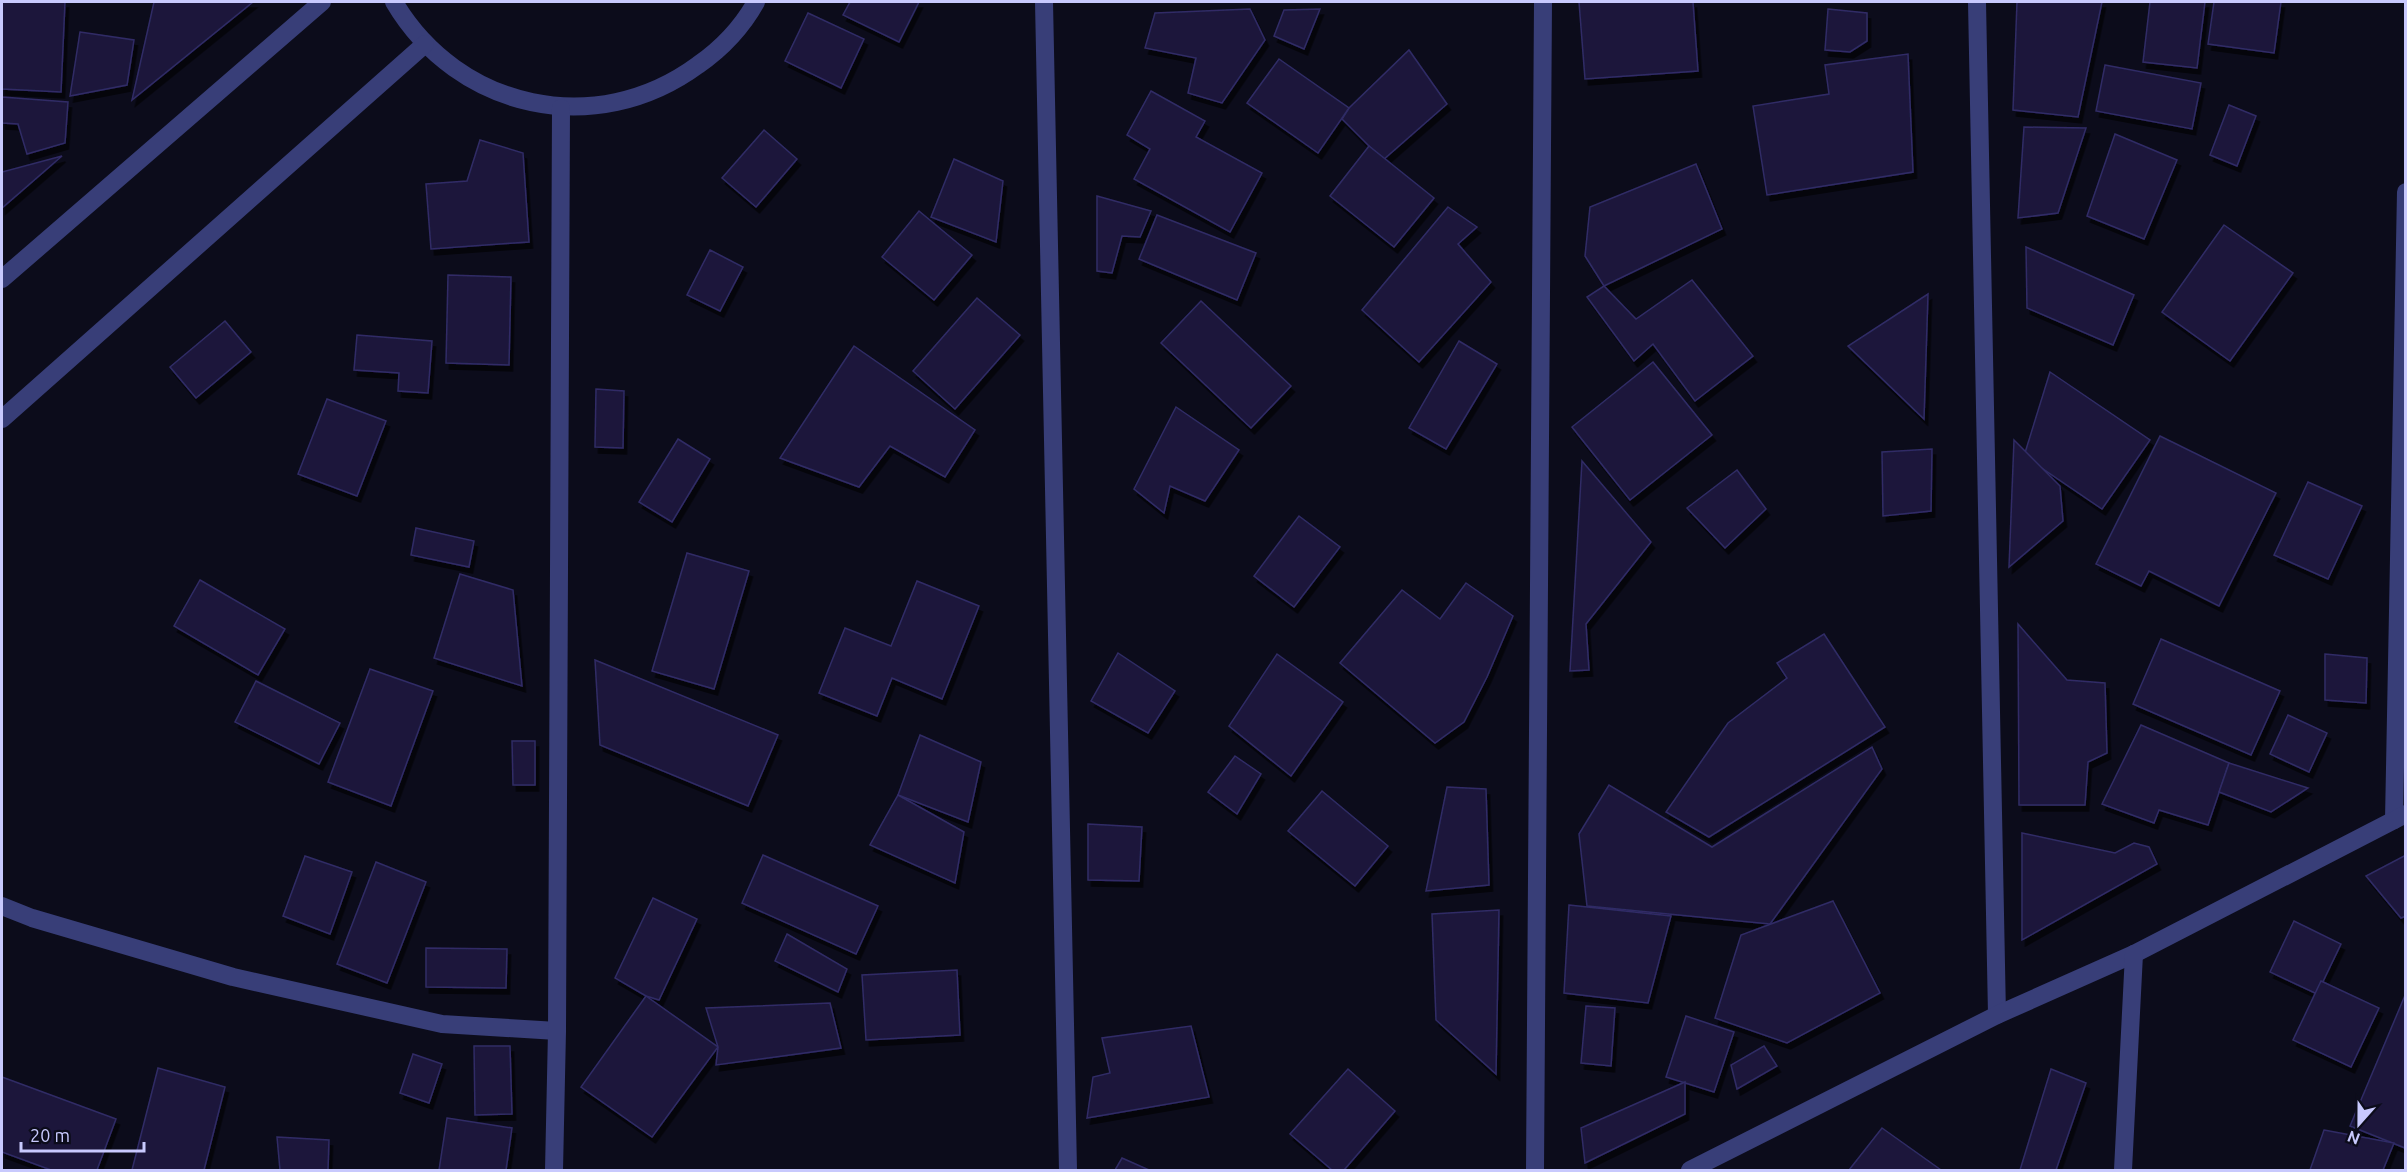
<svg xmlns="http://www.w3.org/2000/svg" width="2407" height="1172" font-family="Ubuntu,sans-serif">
<defs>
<filter id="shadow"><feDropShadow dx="3.5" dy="6" stdDeviation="0" flood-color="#0009"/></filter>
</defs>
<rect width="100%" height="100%" fill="#0c0c1b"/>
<g fill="#1b193b" stroke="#302c66" stroke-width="1.5" filter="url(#shadow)">
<path d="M 2,2 L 65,2 L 61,92 L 2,89 Z"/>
<path d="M 154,2 L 253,2 L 132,100 Z"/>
<path d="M 850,2 L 919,2 L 899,42 L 843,15 Z"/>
<path d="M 1579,2 L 1693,2 L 1698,71 L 1585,79 Z"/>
<path d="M 2017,2 L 2102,2 L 2078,117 L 2013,110 Z"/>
<path d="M 2150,2 L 2205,2 L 2197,68 L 2143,62 Z"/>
<path d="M 2214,2 L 2281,2 L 2274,53 L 2208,44 Z"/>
<path d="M 1250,9 L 1265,40 L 1222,103 L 1188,93 L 1196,58 L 1145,48 L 1155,13 Z"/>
<path d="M 1320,9 L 1304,49 L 1274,36 L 1284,10 Z"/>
<path d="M 1828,9 L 1867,13 L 1867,41 L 1850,52 L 1825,50 Z"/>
<path d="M 808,13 L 864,39 L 841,88 L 785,61 Z"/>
<path d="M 80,32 L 134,40 L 127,85 L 70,96 Z"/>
<path d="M 1409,50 L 1447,104 L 1383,160 L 1342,119 L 1349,108 Z"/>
<path d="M 1908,54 L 1913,172 L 1767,195 L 1753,106 L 1829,94 L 1825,65 Z"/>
<path d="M 1279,59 L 1349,108 L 1318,153 L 1247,103 Z"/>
<path d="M 2105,65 L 2201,83 L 2192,129 L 2096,111 Z"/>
<path d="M 1151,91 L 1205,121 L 1196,137 L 1262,173 L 1230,232 L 1134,179 L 1150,149 L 1127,135 Z"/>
<path d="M 2,97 L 68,102 L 65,143 L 27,154 L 18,124 L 2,123 Z"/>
<path d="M 2229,105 L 2256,116 L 2237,166 L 2210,155 Z"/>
<path d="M 2024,127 L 2086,128 L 2058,213 L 2018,218 Z"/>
<path d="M 764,130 L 797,159 L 756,207 L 722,178 Z"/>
<path d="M 2115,134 L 2177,160 L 2144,239 L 2087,216 Z"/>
<path d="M 480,140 L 523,153 L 529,242 L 431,249 L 426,184 L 467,181 Z"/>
<path d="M 1369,146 L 1434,198 L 1394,247 L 1330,196 Z"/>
<path d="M 62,156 L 2,208 L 2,172 Z"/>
<path d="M 954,159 L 1003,181 L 996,242 L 931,217 Z"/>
<path d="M 1696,164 L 1722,229 L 1604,286 L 1585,256 L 1590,207 Z"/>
<path d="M 1097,196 L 1151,211 L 1140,237 L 1122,236 L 1112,273 L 1097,271 Z"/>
<path d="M 1448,207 L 1477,227 L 1458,244 L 1491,282 L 1419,362 L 1362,310 Z"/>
<path d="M 919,211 L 972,255 L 934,300 L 882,257 Z"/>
<path d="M 1157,215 L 1256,253 L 1237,300 L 1139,259 Z"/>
<path d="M 2224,225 L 2293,273 L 2230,361 L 2162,312 Z"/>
<path d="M 2026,247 L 2134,295 L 2113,345 L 2027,308 Z"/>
<path d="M 710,250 L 743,267 L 720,311 L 687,295 Z"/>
<path d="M 448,275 L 511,277 L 509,365 L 446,363 Z"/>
<path d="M 1692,280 L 1753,356 L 1695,401 L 1653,344 L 1634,361 L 1587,297 L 1604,286 L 1636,319 Z"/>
<path d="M 1928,294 L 1924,419 L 1848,346 Z"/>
<path d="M 977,298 L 1020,335 L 955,409 L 913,371 Z"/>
<path d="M 1201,301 L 1291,386 L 1251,428 L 1161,343 Z"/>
<path d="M 225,321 L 251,352 L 196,398 L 170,367 Z"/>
<path d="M 357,335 L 432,341 L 428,393 L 398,391 L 399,373 L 354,370 Z"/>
<path d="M 1459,341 L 1497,364 L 1446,449 L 1409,428 Z"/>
<path d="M 854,346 L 975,430 L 945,477 L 890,446 L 859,487 L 780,458 Z"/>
<path d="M 1653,362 L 1712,435 L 1630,500 L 1572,427 Z"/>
<path d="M 2050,372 L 2150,440 L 2102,509 L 2024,456 Z"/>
<path d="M 596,389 L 624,391 L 623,448 L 595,447 Z"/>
<path d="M 327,399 L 386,421 L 357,496 L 298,474 Z"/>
<path d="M 1176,407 L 1239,450 L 1205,501 L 1170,486 L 1164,513 L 1134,489 Z"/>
<path d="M 2160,436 L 2276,493 L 2219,606 L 2149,571 L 2141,586 L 2096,564 Z"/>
<path d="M 678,439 L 710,459 L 672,522 L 639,502 Z"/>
<path d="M 2014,440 L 2060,486 L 2063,521 L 2009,567 Z"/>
<path d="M 1932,449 L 1931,511 L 1883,516 L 1882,452 Z"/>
<path d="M 1582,461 L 1651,542 L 1586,624 L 1589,670 L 1570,671 Z"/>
<path d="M 1737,470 L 1766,509 L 1725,548 L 1687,508 Z"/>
<path d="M 2308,482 L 2362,506 L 2328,579 L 2274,555 Z"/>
<path d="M 1299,516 L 1340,547 L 1294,607 L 1254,576 Z"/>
<path d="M 416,528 L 474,541 L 469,567 L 411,555 Z"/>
<path d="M 687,553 L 749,571 L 714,689 L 652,671 Z"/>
<path d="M 460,574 L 513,590 L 522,686 L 434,658 Z"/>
<path d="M 200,580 L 285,629 L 258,675 L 174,626 Z"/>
<path d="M 917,581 L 979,606 L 942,699 L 892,678 L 877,716 L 819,693 L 845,628 L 891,646 Z"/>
<path d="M 1466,583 L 1513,616 L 1487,677 L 1464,722 L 1435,743 L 1340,663 L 1402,590 L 1440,619 Z"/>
<path d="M 2018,624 L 2067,680 L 2105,683 L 2107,753 L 2088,762 L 2085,805 L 2019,805 Z"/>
<path d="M 1824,634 L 1885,727 L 1709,837 L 1666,812 L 1728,723 L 1787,678 L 1777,663 Z"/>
<path d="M 2161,639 L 2280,691 L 2251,755 L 2133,704 Z"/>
<path d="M 1118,653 L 1175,691 L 1148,733 L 1091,701 Z"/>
<path d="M 1277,654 L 1343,702 L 1291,776 L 1229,726 Z"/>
<path d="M 2325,654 L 2367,658 L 2366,703 L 2325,700 Z"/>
<path d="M 595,660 L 778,735 L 748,806 L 600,745 Z"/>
<path d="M 370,669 L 433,691 L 391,806 L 328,782 Z"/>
<path d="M 256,681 L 340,723 L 319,764 L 235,722 Z"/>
<path d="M 2288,715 L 2327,733 L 2309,772 L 2270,754 Z"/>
<path d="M 2141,725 L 2229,763 L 2208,825 L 2159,810 L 2154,823 L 2102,804 Z"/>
<path d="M 920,735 L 981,762 L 968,822 L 898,795 Z"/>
<path d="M 512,741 L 535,741 L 535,785 L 513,785 Z"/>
<path d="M 1872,747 L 1882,769 L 1770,924 L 1587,906 L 1579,834 L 1609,785 L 1712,847 Z"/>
<path d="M 1235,756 L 1261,774 L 1237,814 L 1208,792 Z"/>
<path d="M 2229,763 L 2308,788 L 2271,812 L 2219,792 Z"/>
<path d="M 1447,787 L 1486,789 L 1489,885 L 1426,891 Z"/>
<path d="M 1322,791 L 1388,846 L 1355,886 L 1288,831 Z"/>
<path d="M 898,795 L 964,832 L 955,883 L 870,845 Z"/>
<path d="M 1088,824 L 1142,827 L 1139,881 L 1088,880 Z"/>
<path d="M 2022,833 L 2115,853 L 2134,843 L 2149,847 L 2157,864 L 2022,940 Z"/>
<path d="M 763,855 L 878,906 L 856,954 L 742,903 Z"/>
<path d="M 2406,855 L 2406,916 L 2401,918 L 2366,876 Z"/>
<path d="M 305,856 L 352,872 L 330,934 L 283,916 Z"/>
<path d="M 376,862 L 426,882 L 387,983 L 337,964 Z"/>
<path d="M 653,898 L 697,919 L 659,1000 L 646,996 L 615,978 Z"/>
<path d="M 1833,901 L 1880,993 L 1787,1043 L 1715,1018 L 1741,935 Z"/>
<path d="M 1569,905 L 1671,916 L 1648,1003 L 1564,993 Z"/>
<path d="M 1499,910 L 1496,1074 L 1436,1020 L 1432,914 Z"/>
<path d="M 2294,921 L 2341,944 L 2317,994 L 2270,972 Z"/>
<path d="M 787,934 L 847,969 L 838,992 L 775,961 Z"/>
<path d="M 426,948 L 507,949 L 506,988 L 426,987 Z"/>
<path d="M 957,970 L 960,1035 L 866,1040 L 862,975 Z"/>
<path d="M 2321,981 L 2379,1008 L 2351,1067 L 2293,1040 Z"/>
<path d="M 2406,993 L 2406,1147 L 2405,1148 L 2350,1126 Z"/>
<path d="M 646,996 L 718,1047 L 652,1137 L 581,1087 Z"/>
<path d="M 830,1003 L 841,1048 L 716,1065 L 718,1047 L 706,1008 Z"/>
<path d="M 1586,1006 L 1615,1008 L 1611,1066 L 1581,1063 Z"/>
<path d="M 1686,1016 L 1734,1032 L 1714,1092 L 1666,1077 Z"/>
<path d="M 1191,1026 L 1209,1097 L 1087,1118 L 1093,1077 L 1110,1073 L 1102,1038 Z"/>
<path d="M 474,1046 L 510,1046 L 512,1114 L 475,1115 Z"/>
<path d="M 1764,1046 L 1777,1066 L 1737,1089 L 1731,1065 Z"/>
<path d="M 413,1054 L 442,1064 L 429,1103 L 400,1093 Z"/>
<path d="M 158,1068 L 225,1087 L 204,1170 L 132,1170 Z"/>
<path d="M 1348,1069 L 1395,1111 L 1344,1170 L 1332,1170 L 1290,1134 Z"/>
<path d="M 2051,1069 L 2086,1083 L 2056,1170 L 2020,1170 Z"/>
<path d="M 2,1077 L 116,1119 L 97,1170 L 51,1170 L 2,1152 Z"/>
<path d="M 1685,1082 L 1685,1114 L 1585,1163 L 1581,1128 Z"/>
<path d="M 447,1118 L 512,1128 L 506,1170 L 439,1170 Z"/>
<path d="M 1882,1128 L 1941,1170 L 1849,1170 Z"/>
<path d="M 2324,1130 L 2394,1143 L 2383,1170 L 2310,1170 Z"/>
<path d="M 277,1137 L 329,1140 L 328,1170 L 280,1170 Z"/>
<path d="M 1122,1158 L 1149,1170 L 1115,1170 Z"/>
</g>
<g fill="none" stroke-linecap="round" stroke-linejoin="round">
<g stroke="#383e78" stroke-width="18">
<path d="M 394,2 C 458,110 596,140 698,65 C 721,49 742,27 756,2"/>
<path d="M 1044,2 L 1068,1170"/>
<path d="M 1977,2 L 1997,1015"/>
<path d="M 2,279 L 322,2"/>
<path d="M 2,419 L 425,44"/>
<path d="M 2394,820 L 2406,192"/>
<path d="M 2,906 L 32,918 L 233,977 L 442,1024 L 557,1031"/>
<path d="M 554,1170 L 557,1031 L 561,108"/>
<path d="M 1535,1170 L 1543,2"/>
<path d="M 1690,1170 L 1997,1015 L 2134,954 L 2406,814"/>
<path d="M 2123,1170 L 2134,954"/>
</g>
</g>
<rect width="2407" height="1172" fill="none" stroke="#c8c9fd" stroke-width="6"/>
<g transform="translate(2359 1124) rotate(201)" stroke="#0c0c1b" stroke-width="4.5" paint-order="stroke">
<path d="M0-4.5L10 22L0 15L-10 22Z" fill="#c8c9fd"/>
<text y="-9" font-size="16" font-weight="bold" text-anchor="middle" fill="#c8c9fd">N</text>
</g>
<path d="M21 1142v9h123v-9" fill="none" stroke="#c8c9fd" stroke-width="3"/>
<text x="30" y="1142" font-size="18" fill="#c8c9fd" stroke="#0c0c1b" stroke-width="4.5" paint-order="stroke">20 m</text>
</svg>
